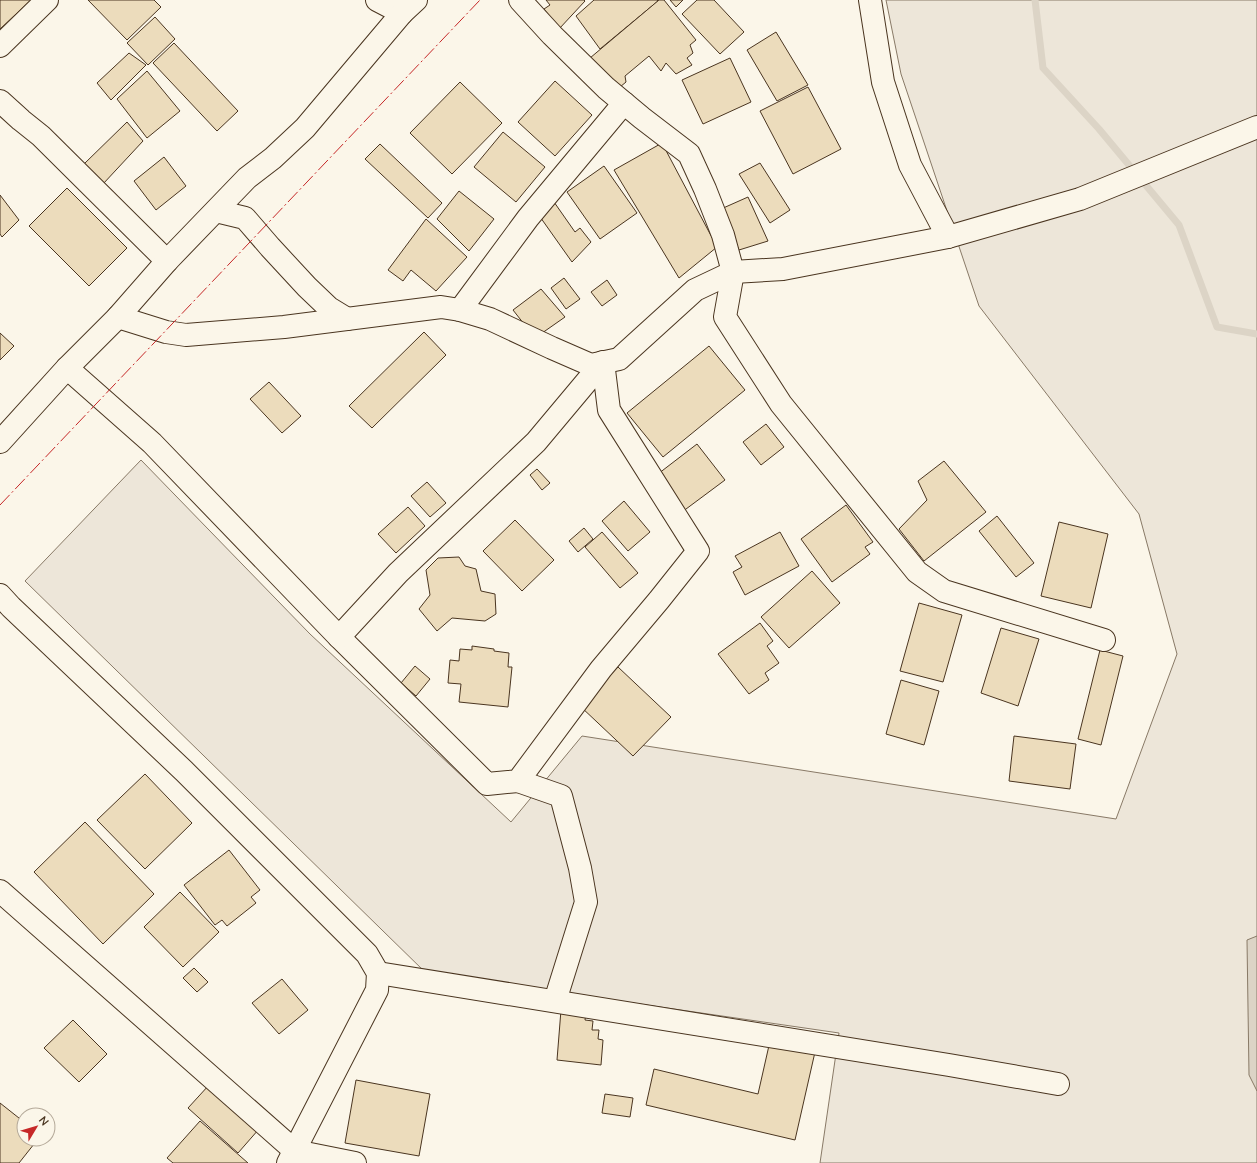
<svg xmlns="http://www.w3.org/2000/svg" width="1257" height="1163" font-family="Mulish,sans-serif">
<rect width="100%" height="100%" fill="#fbf6e9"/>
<path fill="#ede6d9" stroke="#887966" d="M 886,0 L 1257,0 L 1257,1163 L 820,1163 L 839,1033 L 426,973 L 25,581 L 141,460 L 310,634 L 511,822 L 582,736 L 1116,819 L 1177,654 L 1139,514 L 979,306 L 901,74 Z"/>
<path fill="#dcd4c6" stroke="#887966" d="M 1257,936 L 1257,1091 L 1249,1075 L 1247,940 Z"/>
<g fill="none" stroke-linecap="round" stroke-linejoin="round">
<path stroke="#dcd4c6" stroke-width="7" d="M 1035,0 L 1043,68 L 1099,129 L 1179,225 L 1217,327 L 1257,334"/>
</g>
<g fill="#ecdcbc" stroke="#4a3520">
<path d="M 0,0 L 31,0 L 0,29 Z"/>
<path d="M 88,0 L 154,0 L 161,7 L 127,40 Z"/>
<path d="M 546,0 L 584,0 L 585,1 L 559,29 L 544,9 L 550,5 Z"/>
<path d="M 594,0 L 657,0 L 658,1 L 600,49 L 576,16 Z"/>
<path d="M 659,0 L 664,0 L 696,40 L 690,45 L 693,53 L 687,58 L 692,65 L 676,74 L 666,63 L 661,71 L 649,56 L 625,76 L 626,82 L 614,92 L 590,58 Z"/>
<path d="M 670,0 L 683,0 L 676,7 Z"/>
<path d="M 697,0 L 714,0 L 744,32 L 720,54 L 682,14 Z"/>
<path d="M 155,17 L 175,39 L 148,65 L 127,43 Z"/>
<path d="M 776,32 L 808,85 L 777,101 L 747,50 Z"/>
<path d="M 174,43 L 238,111 L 217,131 L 153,63 Z"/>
<path d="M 129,53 L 146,65 L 111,100 L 97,83 Z"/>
<path d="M 730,58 L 751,102 L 703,124 L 682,80 Z"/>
<path d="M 147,71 L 180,111 L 147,138 L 117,99 Z"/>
<path d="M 555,81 L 592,115 L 555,156 L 518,122 Z"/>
<path d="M 460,82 L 502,123 L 452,174 L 410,133 Z"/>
<path d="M 808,87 L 841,149 L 793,174 L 760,111 Z"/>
<path d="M 127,122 L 143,141 L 103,184 L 84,164 Z"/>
<path d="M 503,132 L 545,167 L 516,202 L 474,167 Z"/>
<path d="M 662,143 L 717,247 L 679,278 L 614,170 Z"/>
<path d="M 380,144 L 442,203 L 428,218 L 365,159 Z"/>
<path d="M 164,157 L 186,186 L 156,210 L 134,181 Z"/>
<path d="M 760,163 L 790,210 L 770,223 L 739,174 Z"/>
<path d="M 604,166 L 637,213 L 600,239 L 567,192 Z"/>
<path d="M 67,188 L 127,248 L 89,286 L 29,226 Z"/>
<path d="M 459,191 L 494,219 L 469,251 L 437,219 Z"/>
<path d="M 0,195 L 19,220 L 2,237 L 0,234 Z"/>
<path d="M 748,197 L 768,241 L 739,250 L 721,209 Z"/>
<path d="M 554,202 L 575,232 L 580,228 L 591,242 L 572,262 L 538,214 Z"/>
<path d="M 426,219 L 467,257 L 436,291 L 411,270 L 403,281 L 388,270 Z"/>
<path d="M 564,278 L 580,299 L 566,309 L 551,288 Z"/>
<path d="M 607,280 L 617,295 L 602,306 L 591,292 Z"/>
<path d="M 541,289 L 565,317 L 535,338 L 513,310 Z"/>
<path d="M 424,332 L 446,355 L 372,428 L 349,406 Z"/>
<path d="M 0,333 L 14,346 L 0,360 Z"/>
<path d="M 709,346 L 745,390 L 663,457 L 627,413 Z"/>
<path d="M 269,382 L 301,416 L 282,433 L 250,399 Z"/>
<path d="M 766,424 L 784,447 L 761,465 L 743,442 Z"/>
<path d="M 697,444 L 725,480 L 682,512 L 654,477 Z"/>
<path d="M 944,461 L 986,512 L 924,561 L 899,529 L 927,500 L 918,481 Z"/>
<path d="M 537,469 L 550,483 L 542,490 L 530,475 Z"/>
<path d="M 427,482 L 446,503 L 430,517 L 411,496 Z"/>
<path d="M 624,501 L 650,532 L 628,551 L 602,521 Z"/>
<path d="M 846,505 L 873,542 L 865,547 L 870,554 L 832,582 L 801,539 Z"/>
<path d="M 408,507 L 425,526 L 396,553 L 378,534 Z"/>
<path d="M 997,516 L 1034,563 L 1016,577 L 979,531 Z"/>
<path d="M 515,520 L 554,560 L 522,591 L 483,551 Z"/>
<path d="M 1059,522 L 1108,534 L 1091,608 L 1041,596 Z"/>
<path d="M 584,528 L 593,539 L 578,552 L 569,541 Z"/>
<path d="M 602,532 L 638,573 L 620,588 L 585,547 Z"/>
<path d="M 780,532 L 799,566 L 745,595 L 733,572 L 742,567 L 735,556 Z"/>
<path d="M 459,557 L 465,566 L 476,569 L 481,591 L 495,594 L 496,614 L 485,621 L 452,618 L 437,631 L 419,609 L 430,595 L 426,570 L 438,558 Z"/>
<path d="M 812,571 L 840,603 L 789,648 L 761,617 Z"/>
<path d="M 919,603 L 962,615 L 943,682 L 900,671 Z"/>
<path d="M 760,623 L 773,641 L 767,646 L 779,663 L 765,673 L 769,680 L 749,694 L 718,654 Z"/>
<path d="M 1001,628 L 1039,639 L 1018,706 L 981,693 Z"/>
<path d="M 472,646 L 494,649 L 494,651 L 509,653 L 508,667 L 512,667 L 508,707 L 459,702 L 461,684 L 448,683 L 450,660 L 459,661 L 460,649 L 472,650 Z"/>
<path d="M 1100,650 L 1123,656 L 1101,745 L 1078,739 Z"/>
<path d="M 415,666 L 430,679 L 416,696 L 401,683 Z"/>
<path d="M 618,667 L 671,717 L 633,756 L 580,706 Z"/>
<path d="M 901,680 L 939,691 L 924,745 L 886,734 Z"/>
<path d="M 1014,736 L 1076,744 L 1070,789 L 1009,781 Z"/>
<path d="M 145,774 L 192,823 L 145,869 L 97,820 Z"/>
<path d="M 85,822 L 154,894 L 103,944 L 34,872 Z"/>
<path d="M 229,850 L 260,890 L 251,897 L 256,903 L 227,926 L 222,920 L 215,925 L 184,885 Z"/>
<path d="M 180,892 L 219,932 L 183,967 L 144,927 Z"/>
<path d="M 194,968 L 208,982 L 197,992 L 183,978 Z"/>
<path d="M 282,979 L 308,1010 L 279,1034 L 252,1003 Z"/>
<path d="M 561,1010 L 586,1013 L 585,1020 L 593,1021 L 592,1030 L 599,1030 L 598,1039 L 603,1040 L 601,1065 L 557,1060 Z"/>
<path d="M 73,1020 L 107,1054 L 79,1082 L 44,1048 Z"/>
<path d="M 770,1041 L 815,1052 L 795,1140 L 646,1105 L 654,1069 L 758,1094 Z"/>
<path d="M 356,1080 L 430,1094 L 419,1156 L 345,1143 Z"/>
<path d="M 209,1085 L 259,1129 L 238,1153 L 188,1108 Z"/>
<path d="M 605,1094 L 633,1098 L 630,1117 L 602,1113 Z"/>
<path d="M 0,1103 L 24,1122 L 24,1139 L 38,1139 L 19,1163 L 0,1163 Z"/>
<path d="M 200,1121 L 248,1163 L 173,1163 L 167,1158 Z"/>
</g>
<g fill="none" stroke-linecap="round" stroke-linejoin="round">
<g stroke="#4a3520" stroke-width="24">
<g id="minor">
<path d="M 377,0 L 402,13"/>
<path d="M 520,0 L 552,35 L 606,88 L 642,118 L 689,154 L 705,189 L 723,235 L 733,272 L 725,317 L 781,404 L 917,572 L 944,591 L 1104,640"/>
<path d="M 870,0 L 883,82 L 910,165 L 948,237"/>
<path d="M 0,46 L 47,0"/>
<path d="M 0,101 L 21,120 L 41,136 L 167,261"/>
<path d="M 216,211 L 245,218 L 270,247 L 307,287 L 329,308 L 347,319"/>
<path d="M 460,310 L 528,218 L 624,103"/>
<path d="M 118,317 L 166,332 L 186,335 L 284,327 L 441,307 L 460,310 L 490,319 L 552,348 L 591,365 L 619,359 L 695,290 L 733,272 L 783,269 L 948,237 L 1080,199 L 1257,127"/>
<path d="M 603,362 L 609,410 L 698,551 L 659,600 L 601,669 L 518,781 L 487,784 L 339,637 L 398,573 L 536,442 Z"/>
<path d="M 67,368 L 152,443 L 339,637"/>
<path d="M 0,442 L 67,368 L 118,317 L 167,261 L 247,178 L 273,158 L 305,128 L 402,13 L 416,0"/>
<path d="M 0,595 L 11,607 L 184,771 L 367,954 L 378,973 L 377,990 L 288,1163"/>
<path d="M 518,781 L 561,796 L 580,868 L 586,902 L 555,1001"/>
<path d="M 0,891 L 295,1151 L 355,1163"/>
<path d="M 378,973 L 949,1065 L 1058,1084"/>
</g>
</g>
<use href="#minor" stroke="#fbf6e9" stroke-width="22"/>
<path stroke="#c62828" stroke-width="1" stroke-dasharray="14 3 2 3" stroke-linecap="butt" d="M 0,505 L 480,0"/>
</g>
<g transform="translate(36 1127) rotate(52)"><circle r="19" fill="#fbf6e9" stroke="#b4a999"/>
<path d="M0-3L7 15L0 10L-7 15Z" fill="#c62828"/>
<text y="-6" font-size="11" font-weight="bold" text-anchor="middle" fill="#4a3520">N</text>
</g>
</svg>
